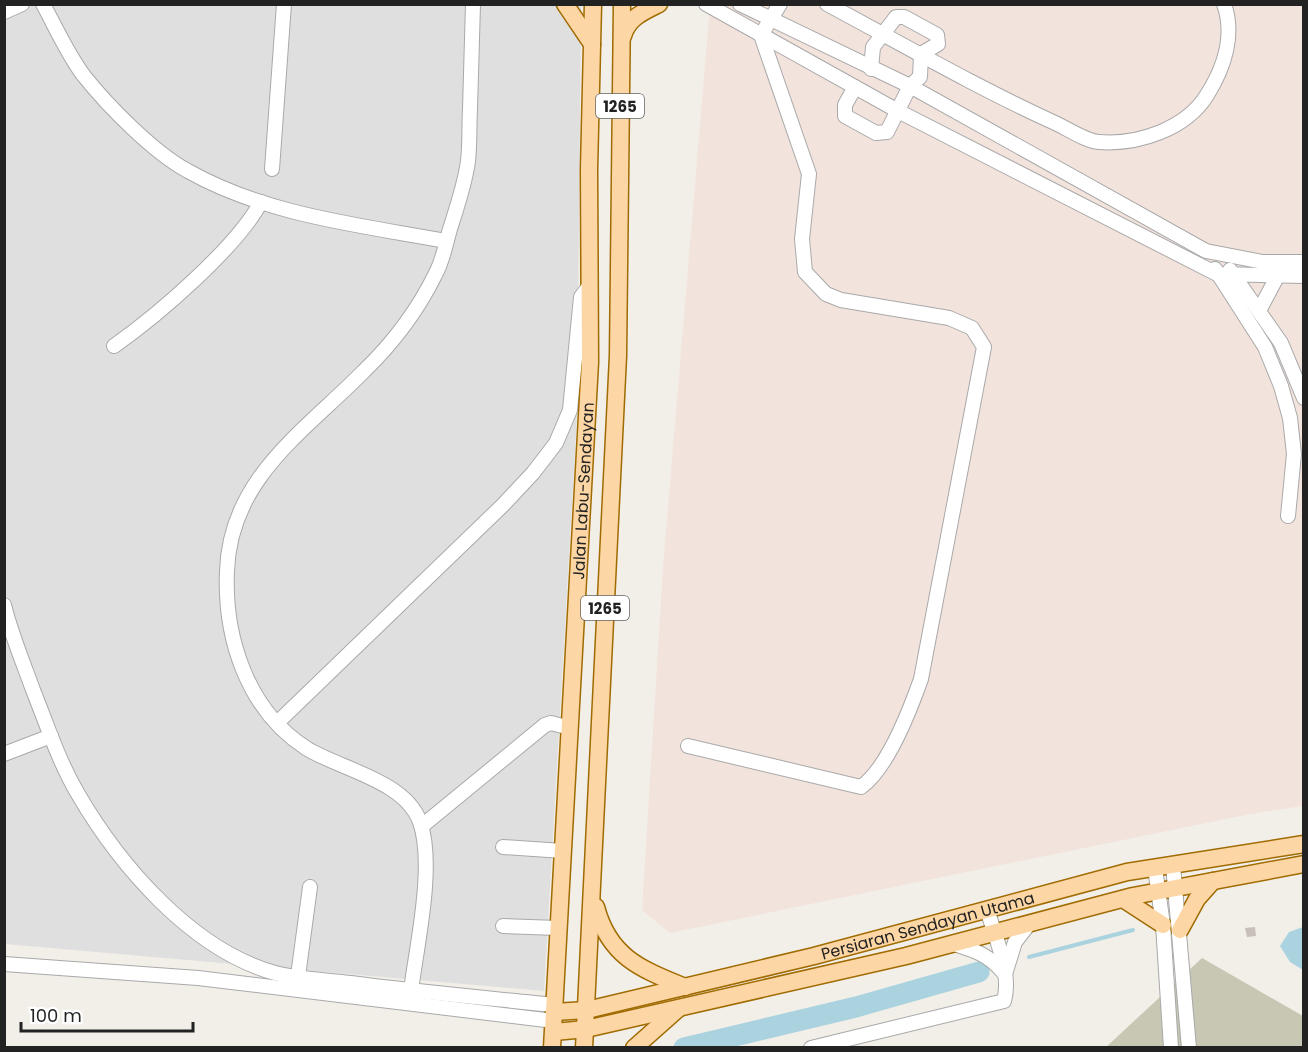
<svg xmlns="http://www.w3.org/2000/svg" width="1308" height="1052" font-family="Poppins,sans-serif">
<rect width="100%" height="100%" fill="#f2efe9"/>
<path fill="#e0dfdf" d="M 4,5 L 581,5 L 577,416 L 544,991 L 5,944 Z"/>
<path fill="#f3e3dd" d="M 710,5 L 1303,5 L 1303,806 L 1250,814 L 670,933 L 642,910 L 663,567 Z"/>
<path fill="#c7c7b4" d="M 1202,958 L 1303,1016 L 1303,1047 L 1105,1048 Z"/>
<path fill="#aad3df" d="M 1303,927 L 1304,927 L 1303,970 L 1290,962 L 1280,946 L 1289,932 Z"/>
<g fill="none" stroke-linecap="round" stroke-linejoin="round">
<path stroke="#aad3df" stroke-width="4" d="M 1029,957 L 1133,930"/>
<path stroke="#aad3df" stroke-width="21" d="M 684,1048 L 856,1007 L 979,972"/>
</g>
<path fill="#c7bfb8" d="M 1255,927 L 1256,936 L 1247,937 L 1245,928 Z"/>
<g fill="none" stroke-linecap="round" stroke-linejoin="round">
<g stroke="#a9a9a9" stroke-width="16">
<g id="minor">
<path d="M 43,4 C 56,28 68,55 84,76 C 108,106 154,153 188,171 C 266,215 359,225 446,241"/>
<path d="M 706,4 L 898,111 L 1217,274 L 1304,276"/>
<path d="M 740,4 L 910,86 L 1206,251 L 1263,262 L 1304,262"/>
<path d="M 827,4 C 902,44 976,87 1053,122 C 1067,128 1085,141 1099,142 C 1138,145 1186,129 1207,95 C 1224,68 1235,35 1224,4"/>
<path d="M 4,12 L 22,4"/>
<path d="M 855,87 L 845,105 L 845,116 L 876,133 L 887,132 L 910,86 L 920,77 L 921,54 L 938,44 L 937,35 L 904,17 L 896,17 L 873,47 L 871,69"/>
<path d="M 272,169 L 284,4"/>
<path d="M 1215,269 L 1265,347 L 1281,386 L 1290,418 L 1294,454 L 1288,516"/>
<path d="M 1230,270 L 1281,343 L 1304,398"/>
<path d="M 1260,309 L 1278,275"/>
<path d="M 114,346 C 158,315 236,248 261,202"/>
<path d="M 4,605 C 11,634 23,662 33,690 C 47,725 59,762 78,794 C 120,866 192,950 275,973 C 299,979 327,980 351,983 C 419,992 486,998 554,1005"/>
<path d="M 277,723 L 503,505 L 533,473 L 556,443 L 570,410 L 581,297 L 590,285"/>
<path d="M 688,746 L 861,787 C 888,768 910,710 921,679 L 984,347 L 972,328 L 949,318 L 841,300 L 826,294 L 805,272 L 802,239 L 809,174 L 761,35 L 780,4"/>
<path d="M 4,754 L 51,736"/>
<path d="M 422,826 L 545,725 L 551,723 L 570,728"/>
<path d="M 503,847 L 563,851"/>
<path d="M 1173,865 L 1189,1048"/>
<path d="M 1155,868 L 1163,925 L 1171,1048"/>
<path d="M 503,926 L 558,928"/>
<path d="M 954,944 C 974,950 989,955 1003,972"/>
<path d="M 4,964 L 198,978 L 554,1021"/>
<path d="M 1006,971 L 1015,942 L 1029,924"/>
<path d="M 298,976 L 310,887"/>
<path d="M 411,990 C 417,944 435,865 420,822 C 405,780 339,769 306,748 C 247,710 224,637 227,571 C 230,478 305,431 364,371 C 393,343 418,310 436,273 C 443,260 446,243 450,229 C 457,207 465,184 468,161 C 470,144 469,126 470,109 C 471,74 472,39 473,4"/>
<path d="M 811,1048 L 1004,1001 C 1012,973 995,937 987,909"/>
</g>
</g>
<g stroke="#a06b00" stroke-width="19">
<g id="major">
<path d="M 565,4 L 592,44"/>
<path d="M 623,36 C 628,18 643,12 659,4"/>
<path d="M 1123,899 L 1163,925"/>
<path d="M 596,907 C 609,957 641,969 685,987"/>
<path d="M 1180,930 L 1197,899 L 1213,881"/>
<path id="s1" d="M 554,1012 L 587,1010 L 814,956 L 1127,872 L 1304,844"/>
<path d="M 554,1032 L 586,1029 L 906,956 L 1133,896 L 1304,864"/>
<path id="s2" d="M 552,1048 L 590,362 L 589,169 L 593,4"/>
<path d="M 584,1048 L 618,356 L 622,4"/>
<path d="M 634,1048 L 678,1009"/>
</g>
</g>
<use href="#minor" stroke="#fff" stroke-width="14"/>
<use href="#major" stroke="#fcd6a4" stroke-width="16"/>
</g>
<g text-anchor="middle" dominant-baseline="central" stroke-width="4.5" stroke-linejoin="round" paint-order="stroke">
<g fill="#fff" stroke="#646464" stroke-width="1.5">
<rect x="596" y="94" width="48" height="24" rx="4.5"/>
<rect x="581" y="596" width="48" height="24" rx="4.5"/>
</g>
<g font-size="15" font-weight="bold" fill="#222">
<text x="620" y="106">1265</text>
<text x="605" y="608">1265</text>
</g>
<g font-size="16" fill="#222" stroke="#fff">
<text stroke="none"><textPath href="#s2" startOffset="558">Jalan Labu-Sendayan</textPath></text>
<text stroke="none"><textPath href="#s1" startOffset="384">Persiaran Sendayan Utama</textPath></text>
</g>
</g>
<rect width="1308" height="1052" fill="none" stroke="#222222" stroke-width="12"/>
<path d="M21 1022v9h172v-9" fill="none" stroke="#222222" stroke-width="3"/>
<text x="30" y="1022" font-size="18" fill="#222222" stroke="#ffffff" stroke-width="4.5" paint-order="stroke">100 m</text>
</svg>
